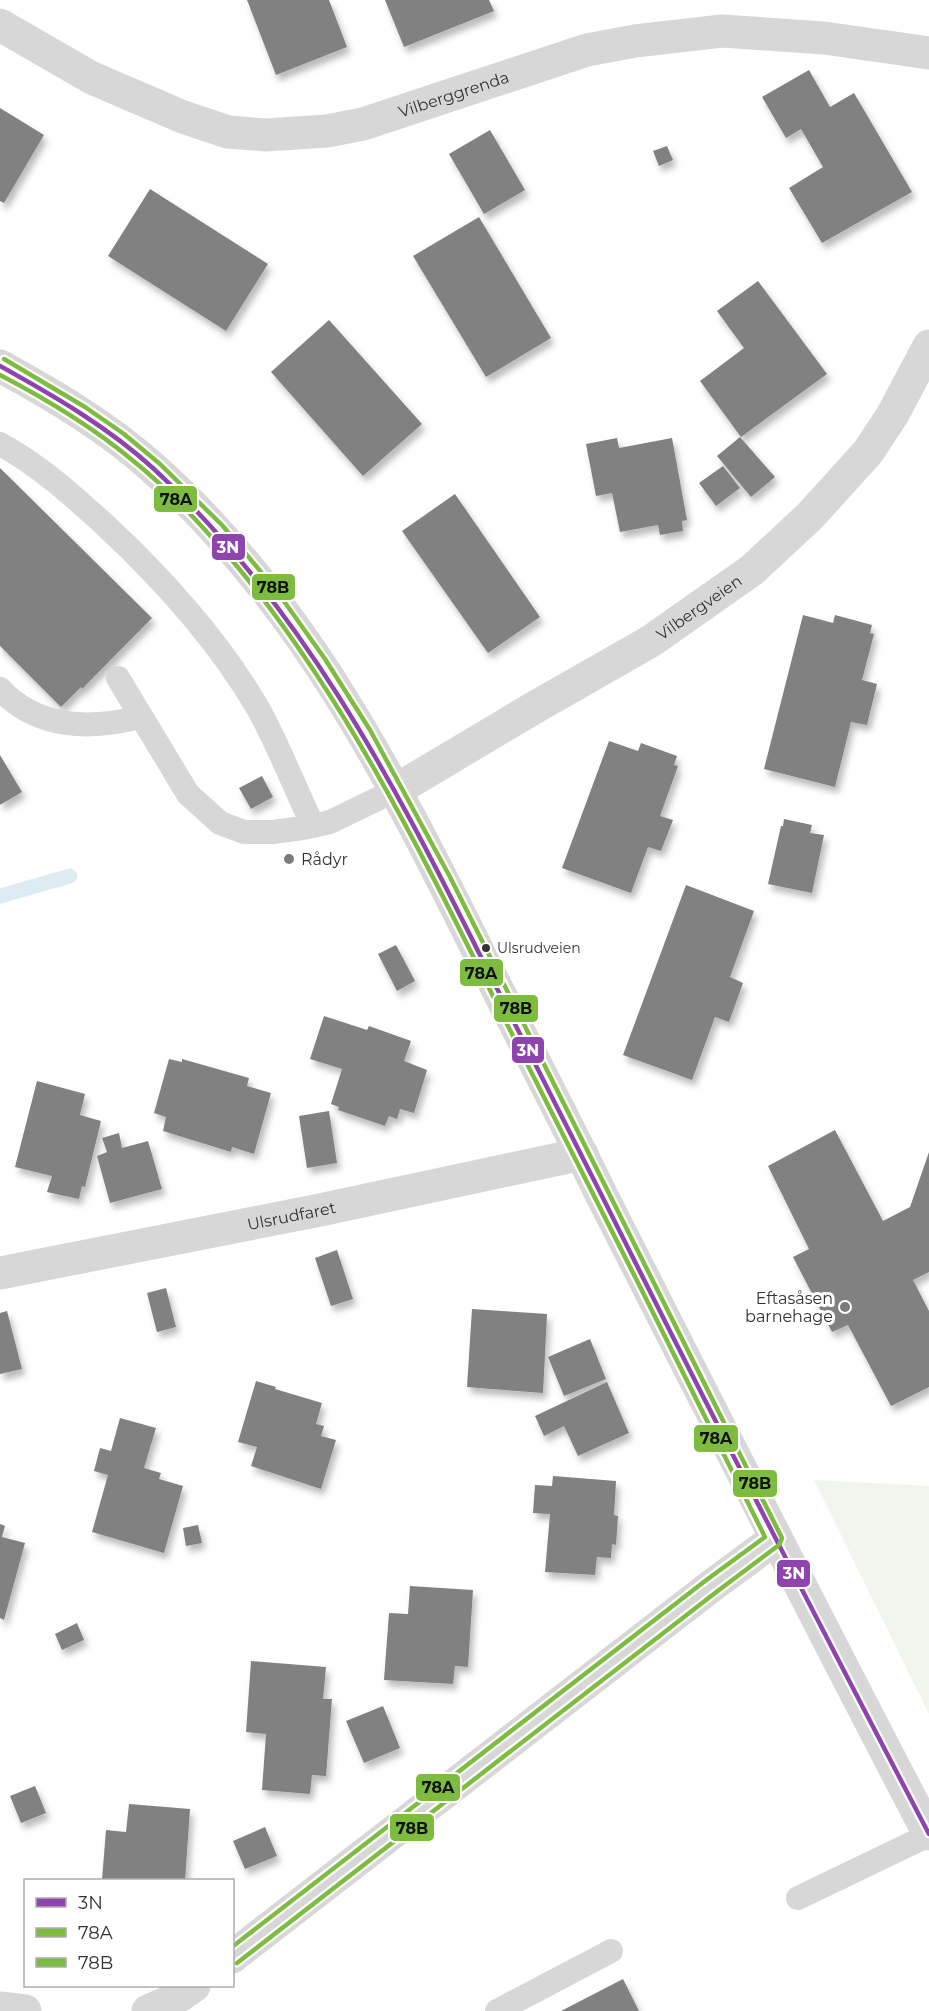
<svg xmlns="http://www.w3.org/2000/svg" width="929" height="2011" font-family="Montserrat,sans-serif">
<defs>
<filter id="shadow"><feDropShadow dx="3.5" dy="6" stdDeviation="3" flood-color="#0004"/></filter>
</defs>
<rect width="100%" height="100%" fill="#fff"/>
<path fill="#f1f5ed" d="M 814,1480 L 929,1486 L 929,1714 Z"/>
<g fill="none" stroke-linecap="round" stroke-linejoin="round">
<path stroke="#ddebf3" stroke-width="15" d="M 0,896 L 70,876"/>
</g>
<g fill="#818181" filter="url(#shadow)">
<path d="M 247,0 L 329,0 L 347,47 L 276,75 Z"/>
<path d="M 385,0 L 489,0 L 494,11 L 404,47 Z"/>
<path d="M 809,70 L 830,107 L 854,93 L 912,192 L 822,243 L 789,188 L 823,167 L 801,129 L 786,138 L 762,97 Z"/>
<path d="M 0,108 L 44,135 L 4,203 L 0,201 Z"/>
<path d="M 490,130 L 525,190 L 484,214 L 449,154 Z"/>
<path d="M 667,146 L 673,160 L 659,166 L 653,151 Z"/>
<path d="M 150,189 L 268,264 L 226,331 L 108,256 Z"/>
<path d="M 479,217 L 551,338 L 486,377 L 413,256 Z"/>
<path d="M 758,281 L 827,374 L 741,437 L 700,381 L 744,348 L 717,311 Z"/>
<path d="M 329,320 L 422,424 L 363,476 L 271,372 Z"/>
<path d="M 740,437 L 775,477 L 751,497 L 717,456 Z"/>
<path d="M 617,438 L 619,448 L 672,438 L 687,520 L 682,521 L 683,531 L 660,535 L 658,525 L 620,532 L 612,493 L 596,496 L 586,444 Z"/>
<path d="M 723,466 L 740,488 L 716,506 L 699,483 Z"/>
<path d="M 0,468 L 152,618 L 82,689 L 81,687 L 61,707 L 0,646 Z"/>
<path d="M 455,494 L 540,617 L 488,653 L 402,531 Z"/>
<path d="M 803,615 L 833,623 L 835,615 L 872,625 L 870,633 L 874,634 L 862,680 L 877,684 L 867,725 L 851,722 L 835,787 L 764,769 Z"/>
<path d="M 609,741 L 638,751 L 641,743 L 677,756 L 674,765 L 678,766 L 660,816 L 673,820 L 661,851 L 648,847 L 631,893 L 562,868 Z"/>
<path d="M 0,755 L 22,792 L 0,805 Z"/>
<path d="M 262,776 L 273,797 L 251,809 L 239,788 Z"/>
<path d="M 784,819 L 812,825 L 810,833 L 824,835 L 812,893 L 768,884 L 781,826 L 783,826 Z"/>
<path d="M 686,885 L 754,911 L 730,977 L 743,983 L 729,1022 L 715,1017 L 692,1080 L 623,1055 Z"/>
<path d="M 396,945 L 415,981 L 397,991 L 378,954 Z"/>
<path d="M 324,1016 L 367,1030 L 369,1026 L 411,1041 L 404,1061 L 427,1070 L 414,1113 L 400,1109 L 397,1119 L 389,1116 L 385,1126 L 338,1110 L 339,1107 L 331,1104 L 342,1069 L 310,1059 Z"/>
<path d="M 169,1059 L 182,1062 L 182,1059 L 249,1078 L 247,1086 L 271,1093 L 254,1154 L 232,1147 L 231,1152 L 163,1131 L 166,1117 L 154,1113 Z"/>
<path d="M 37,1081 L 85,1094 L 80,1115 L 101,1121 L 85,1187 L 82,1186 L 79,1199 L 47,1192 L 52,1176 L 15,1167 Z"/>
<path d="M 329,1111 L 337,1163 L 307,1168 L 299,1116 Z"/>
<path d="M 835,1130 L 883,1221 L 910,1207 L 929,1152 L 929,1272 L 913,1280 L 929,1311 L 929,1387 L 891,1406 L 848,1325 L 832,1332 L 793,1257 L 809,1249 L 768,1166 Z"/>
<path d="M 119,1133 L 122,1148 L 148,1141 L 162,1189 L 110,1203 L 97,1156 L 107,1152 L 102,1138 Z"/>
<path d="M 337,1250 L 353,1299 L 331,1306 L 315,1258 Z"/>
<path d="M 166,1288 L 176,1327 L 157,1332 L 147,1293 Z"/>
<path d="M 472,1309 L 547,1314 L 543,1393 L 467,1387 Z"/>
<path d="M 7,1311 L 22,1369 L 0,1374 L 0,1313 Z"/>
<path d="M 590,1339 L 606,1379 L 564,1396 L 548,1357 Z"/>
<path d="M 256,1381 L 276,1387 L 275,1389 L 322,1403 L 316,1424 L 324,1426 L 321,1436 L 336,1440 L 321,1489 L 251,1466 L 257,1447 L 238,1442 Z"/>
<path d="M 607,1382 L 629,1433 L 578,1456 L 564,1426 L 544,1436 L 535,1416 Z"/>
<path d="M 120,1418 L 156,1428 L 144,1468 L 161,1473 L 159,1479 L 183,1486 L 164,1553 L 92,1532 L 108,1475 L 94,1471 L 100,1448 L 111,1451 Z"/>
<path d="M 553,1476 L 616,1481 L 614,1515 L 618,1516 L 616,1545 L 612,1544 L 611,1558 L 597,1557 L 595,1575 L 545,1572 L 550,1514 L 533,1513 L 535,1485 L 552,1486 Z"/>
<path d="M 0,1524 L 5,1526 L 2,1537 L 25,1543 L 4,1620 L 0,1618 Z"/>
<path d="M 198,1525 L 202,1543 L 186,1546 L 183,1528 Z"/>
<path d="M 410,1586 L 473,1590 L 468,1667 L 455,1666 L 453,1684 L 384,1680 L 389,1613 L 408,1614 Z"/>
<path d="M 77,1623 L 84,1640 L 62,1650 L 55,1634 Z"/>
<path d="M 251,1661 L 326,1667 L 323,1699 L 332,1699 L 326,1776 L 312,1775 L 310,1794 L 262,1790 L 266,1734 L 246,1732 Z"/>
<path d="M 383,1706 L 400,1748 L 364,1763 L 346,1721 Z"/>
<path d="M 35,1786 L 46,1813 L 21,1823 L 10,1796 Z"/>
<path d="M 129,1804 L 190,1809 L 185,1880 L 102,1880 L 106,1830 L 126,1832 Z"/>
<path d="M 265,1827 L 277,1856 L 245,1869 L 233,1841 Z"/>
<path d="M 623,1979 L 639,2011 L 561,2011 Z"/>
</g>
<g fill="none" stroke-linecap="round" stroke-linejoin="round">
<g stroke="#d7d7d7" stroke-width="24">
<path d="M 0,444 C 39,465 72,495 105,525 C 163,579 219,641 259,710 C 279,747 295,788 313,826"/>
<path d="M 118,678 L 188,794 L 220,823 L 244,832 L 273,832 L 303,828 L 330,822 L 396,790"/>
<path d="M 0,689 C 37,729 91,730 140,717"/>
<path d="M 798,1898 L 929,1835"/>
<path d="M 497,2011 L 611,1951"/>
</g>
<g stroke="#d7d7d7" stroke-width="33">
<path id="s1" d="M 0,25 L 92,78 L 183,117 L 228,132 L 266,135 L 327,131 L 363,124 L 587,50 L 635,41 L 722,31 L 824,38 L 929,53"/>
<path id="s2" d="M 396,790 L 532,709 L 651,641 L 752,570 L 810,516 L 868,452 L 893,414 L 929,346"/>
<path id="s3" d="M 0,1273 L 320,1210 L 582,1154"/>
<path d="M 232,1957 L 710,1587 L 775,1539"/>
<path d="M 0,2008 L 25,2011"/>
<path d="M 148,2011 L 175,1999 L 194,1986"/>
</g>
<path stroke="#d7d7d7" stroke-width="33" d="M 0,366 C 53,395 109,428 154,469 C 304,603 394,782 482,959 C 522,1038 563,1116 602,1196 C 710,1409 818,1622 929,1834"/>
<g stroke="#fff" stroke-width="9">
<path id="bus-1" d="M 0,366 C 54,396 108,427 154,469 C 299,603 391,777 478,951 C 519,1033 561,1114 602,1196 C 709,1410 818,1622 929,1834"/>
</g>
<g stroke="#fff" stroke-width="9">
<path id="bus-2" d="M 0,375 C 46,399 91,426 131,459 C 170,490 204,528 236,565 C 354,708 433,877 516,1042 C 600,1206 683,1372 765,1537 L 705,1581 L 232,1947"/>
</g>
<g stroke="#fff" stroke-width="9">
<path id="bus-3" d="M 4,359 L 85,407 L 124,434 L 160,464 L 222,525 L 276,590 L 325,659 L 370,730 L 450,877 L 782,1538 L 779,1545 L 715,1593 L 237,1963"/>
</g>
<use href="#bus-1" stroke="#8e44ad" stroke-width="4.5"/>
<use href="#bus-2" stroke="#7ebc40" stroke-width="4.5"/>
<use href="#bus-3" stroke="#7ebc40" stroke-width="4.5"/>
</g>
<g fill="#7a7a7a" stroke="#fff" stroke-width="2">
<circle cx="289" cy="859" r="6"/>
<circle cx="845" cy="1307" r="6"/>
</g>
<circle fill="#333" stroke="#fff" stroke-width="2" cx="486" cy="948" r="5"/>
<g text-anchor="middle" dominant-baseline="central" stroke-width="6" stroke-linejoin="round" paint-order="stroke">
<g font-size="14" fill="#333" stroke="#fff" text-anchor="start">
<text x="497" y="948">Ulsrudveien</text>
</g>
<g font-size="16" fill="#333" stroke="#fff">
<text stroke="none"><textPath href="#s1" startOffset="484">Vilberggrenda</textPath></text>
<text stroke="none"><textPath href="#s2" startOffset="354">Vilbergveien</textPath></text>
<text stroke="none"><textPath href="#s3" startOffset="297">Ulsrudfaret</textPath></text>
</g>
<g font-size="16" fill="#333" stroke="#fff" text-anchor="start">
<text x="301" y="859">Rådyr</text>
<text x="833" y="1298" text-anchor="end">Eftasåsen<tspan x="833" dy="18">barnehage</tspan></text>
</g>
</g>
<g stroke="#fff" stroke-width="2">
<rect x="153" y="485" width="45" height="28" rx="6" fill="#7ebc40"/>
<rect x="211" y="533" width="35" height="28" rx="6" fill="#8e44ad"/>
<rect x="251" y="573" width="45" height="28" rx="6" fill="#7ebc40"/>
<rect x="459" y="958" width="45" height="29" rx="6" fill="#7ebc40"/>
<rect x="493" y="994" width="46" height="29" rx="6" fill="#7ebc40"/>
<rect x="511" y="1036" width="34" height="28" rx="6" fill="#8e44ad"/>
<rect x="693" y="1424" width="46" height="29" rx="6" fill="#7ebc40"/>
<rect x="732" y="1469" width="46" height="29" rx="6" fill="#7ebc40"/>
<rect x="776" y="1559" width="35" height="29" rx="6" fill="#8e44ad"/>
<rect x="415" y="1773" width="46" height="29" rx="6" fill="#7ebc40"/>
<rect x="389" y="1813" width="46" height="29" rx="6" fill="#7ebc40"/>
</g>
<g font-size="16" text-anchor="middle" font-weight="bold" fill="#fff">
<text x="228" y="553">3N</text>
<text x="528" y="1056">3N</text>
<text x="794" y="1579">3N</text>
</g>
<g font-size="16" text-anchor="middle" font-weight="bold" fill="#111">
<text x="176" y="505">78A</text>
<text x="273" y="593">78B</text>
<text x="481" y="979">78A</text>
<text x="516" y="1014">78B</text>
<text x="716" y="1444">78A</text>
<text x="755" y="1489">78B</text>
<text x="438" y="1793">78A</text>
<text x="412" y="1834">78B</text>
</g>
<rect x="24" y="1879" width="210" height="108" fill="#ffffff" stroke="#adadad" stroke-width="1.5"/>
<rect x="36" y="1898" width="30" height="9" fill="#8e44ad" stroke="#adadad" stroke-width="1.5"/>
<text x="78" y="1909" font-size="18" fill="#333333">3N</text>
<rect x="36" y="1928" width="30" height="9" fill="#7ebc40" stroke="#adadad" stroke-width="1.5"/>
<text x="78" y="1939" font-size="18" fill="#333333">78A</text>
<rect x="36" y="1958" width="30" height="9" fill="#7ebc40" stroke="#adadad" stroke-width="1.5"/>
<text x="78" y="1969" font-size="18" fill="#333333">78B</text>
</svg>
